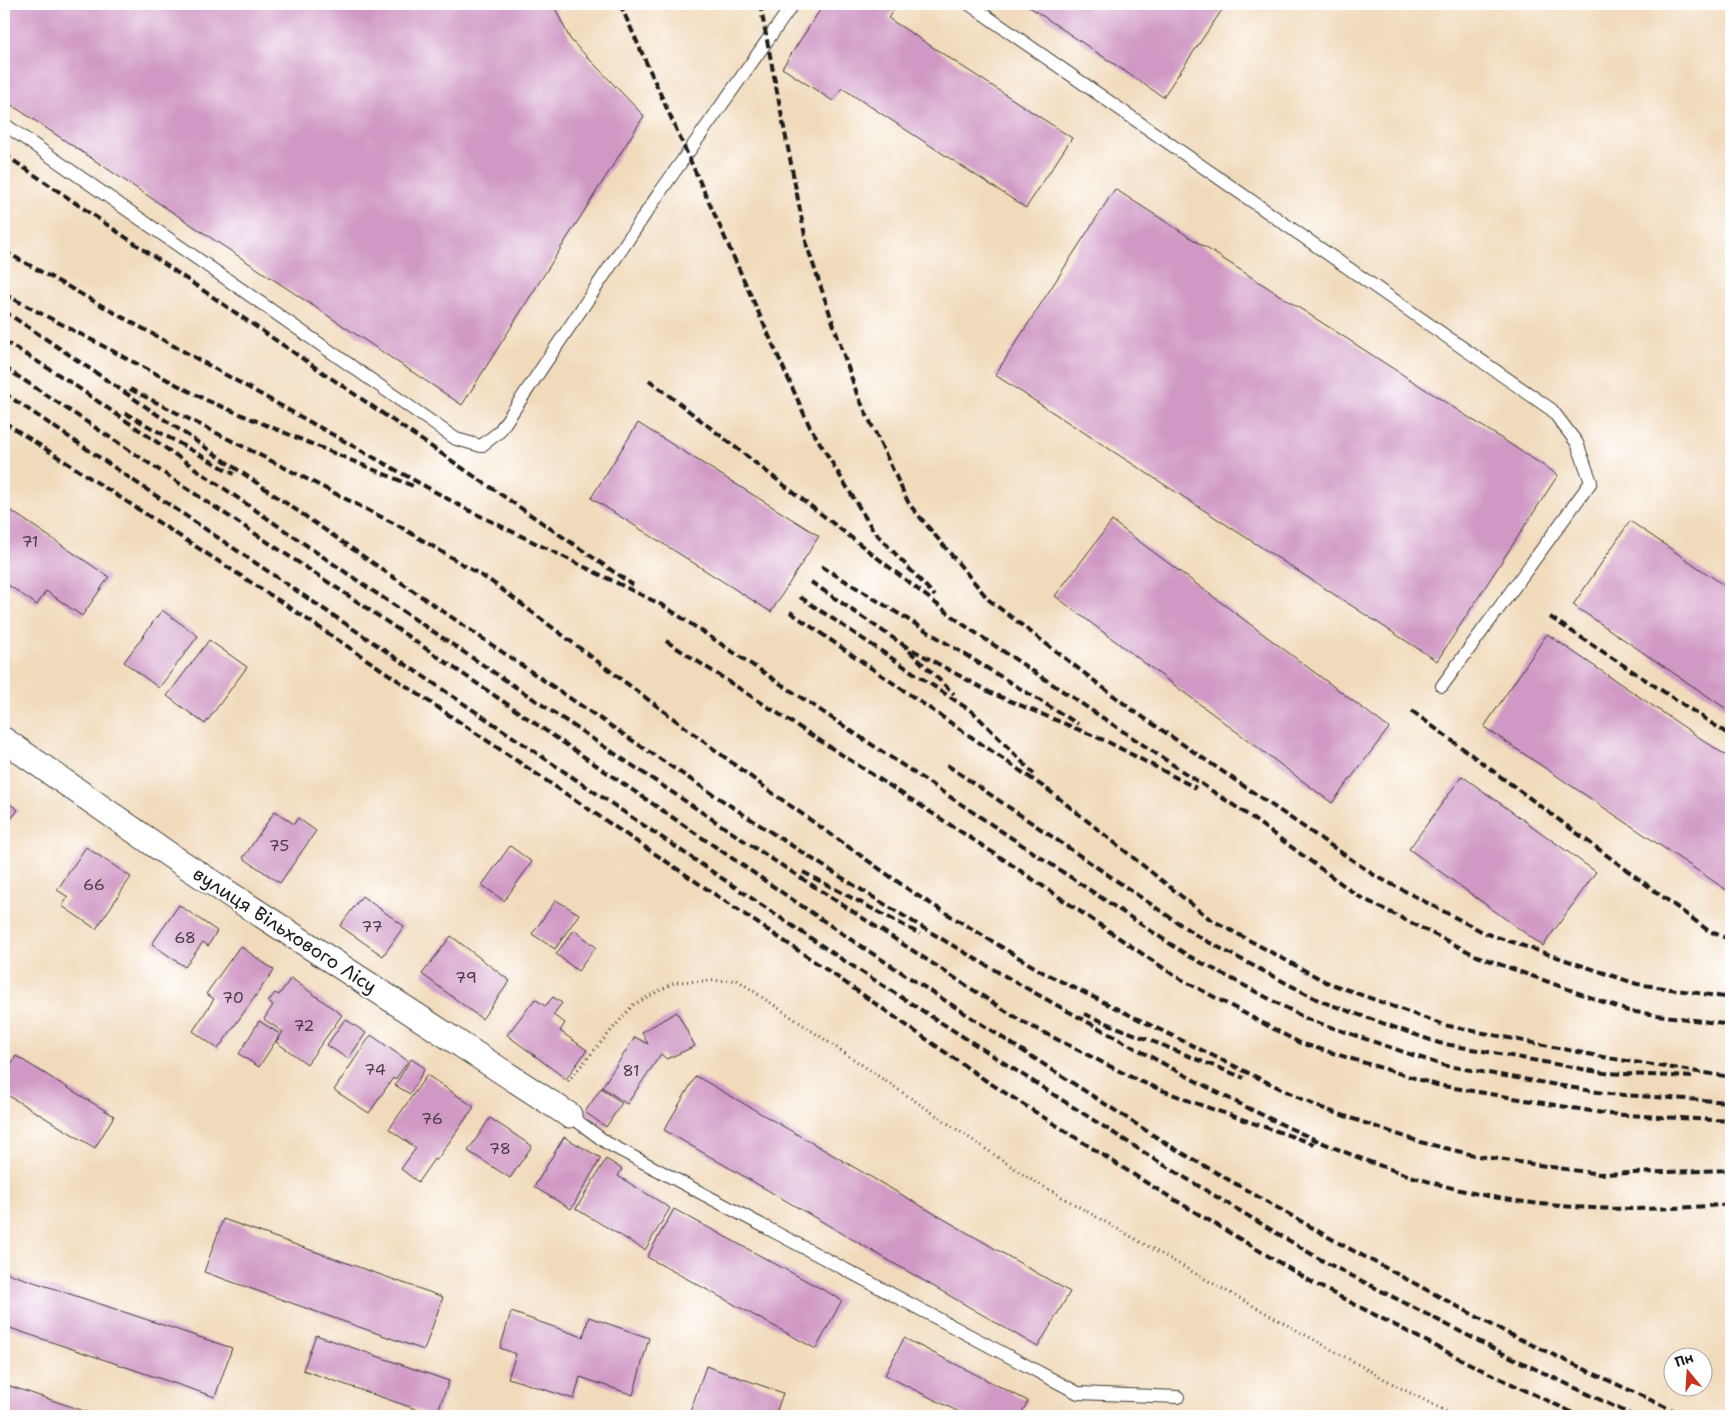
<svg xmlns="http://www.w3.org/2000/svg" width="1735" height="1420" font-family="'Shantell Sans',sans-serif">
<rect width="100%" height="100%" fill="#fff"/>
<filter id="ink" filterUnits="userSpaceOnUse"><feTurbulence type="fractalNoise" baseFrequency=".02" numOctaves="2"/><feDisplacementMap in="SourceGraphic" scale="10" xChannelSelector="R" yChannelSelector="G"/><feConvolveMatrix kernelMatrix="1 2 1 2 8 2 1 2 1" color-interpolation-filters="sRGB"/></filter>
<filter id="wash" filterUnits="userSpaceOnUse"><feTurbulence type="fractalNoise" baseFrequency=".0096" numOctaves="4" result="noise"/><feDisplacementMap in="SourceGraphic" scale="20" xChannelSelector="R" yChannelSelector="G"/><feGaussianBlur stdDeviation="1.12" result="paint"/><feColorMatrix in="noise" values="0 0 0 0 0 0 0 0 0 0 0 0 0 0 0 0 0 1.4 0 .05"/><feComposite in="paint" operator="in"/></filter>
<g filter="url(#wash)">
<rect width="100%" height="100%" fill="#f1dabb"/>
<g id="blocks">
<g fill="#d099c5">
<path d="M 4,4 L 553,4 L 570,39 L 644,116 L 462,405 L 4,100 Z"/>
<path d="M 824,4 L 898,4 L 888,18 L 1072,138 L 1026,208 L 842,88 L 833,101 L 782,68 Z"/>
<path d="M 1025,4 L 1226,4 L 1163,97 Z"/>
<path d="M 1115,189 L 1558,475 L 1437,661 L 995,375 Z"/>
<path d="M 638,423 L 819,536 L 771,612 L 591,498 Z"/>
<path d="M 4,506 L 109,577 L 82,616 L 46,591 L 37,605 L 4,582 Z"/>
<path d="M 1112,521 L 1389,728 L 1332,803 L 1055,596 Z"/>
<path d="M 1630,521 L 1731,590 L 1731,712 L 1573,605 Z"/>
<path d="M 162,610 L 198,636 L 159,688 L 124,662 Z"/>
<path d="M 1547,634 L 1731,759 L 1731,893 L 1484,727 Z"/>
<path d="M 209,640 L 247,667 L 205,724 L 167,696 Z"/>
<path d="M 1462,776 L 1596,872 L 1543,946 L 1409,849 Z"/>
<path d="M 4,799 L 18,810 L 4,828 Z"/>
<path d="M 275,811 L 294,824 L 298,818 L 316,831 L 280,883 L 243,858 Z"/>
<path d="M 510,846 L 532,862 L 504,901 L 482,885 Z"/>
<path d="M 86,847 L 131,877 L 96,929 L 62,906 L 68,897 L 57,890 Z"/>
<path d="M 362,896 L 404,926 L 383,956 L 340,926 Z"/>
<path d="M 556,900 L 579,914 L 555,949 L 532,934 Z"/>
<path d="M 179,905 L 217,931 L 208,946 L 203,942 L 185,967 L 152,944 Z"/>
<path d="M 574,930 L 596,947 L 578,971 L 556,954 Z"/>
<path d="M 451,936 L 510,981 L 482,1019 L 422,974 Z"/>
<path d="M 240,946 L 274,970 L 218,1049 L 193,1031 L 214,999 L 206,994 Z"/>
<path d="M 291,978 L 342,1015 L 307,1064 L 276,1042 L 283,1032 L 264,1019 L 273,1005 L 268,1002 L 275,993 L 279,995 Z"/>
<path d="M 553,997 L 562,1003 L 553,1015 L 565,1023 L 560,1031 L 587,1050 L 566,1079 L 507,1035 L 535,999 L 545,1006 Z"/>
<path d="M 677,1012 L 695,1046 L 667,1059 L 661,1054 L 627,1104 L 602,1087 L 635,1037 L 648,1044 L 642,1032 Z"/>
<path d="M 345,1019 L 366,1033 L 348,1059 L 327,1045 Z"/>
<path d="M 259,1021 L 280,1034 L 259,1067 L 239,1054 Z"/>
<path d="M 371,1035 L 408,1061 L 395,1080 L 393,1078 L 369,1113 L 334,1090 Z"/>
<path d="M 16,1056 L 114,1116 L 95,1148 L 4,1093 L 4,1076 Z"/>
<path d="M 411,1059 L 425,1068 L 410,1094 L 395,1085 Z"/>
<path d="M 427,1075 L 474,1107 L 436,1161 L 434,1159 L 418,1182 L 401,1169 L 416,1148 L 389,1129 Z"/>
<path d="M 696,1076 L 1070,1292 L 1038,1347 L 664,1130 Z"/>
<path d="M 601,1088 L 622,1103 L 606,1127 L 585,1112 Z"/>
<path d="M 490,1118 L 532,1146 L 510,1178 L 468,1151 Z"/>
<path d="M 564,1137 L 601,1158 L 571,1209 L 534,1187 Z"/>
<path d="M 606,1159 L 622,1169 L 618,1176 L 670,1208 L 645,1250 L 576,1209 Z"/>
<path d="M 674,1209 L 842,1300 L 816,1349 L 647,1257 Z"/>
<path d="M 223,1219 L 443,1297 L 424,1350 L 204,1272 Z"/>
<path d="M 4,1272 L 232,1348 L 215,1397 L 4,1326 Z"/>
<path d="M 511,1312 L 583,1337 L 589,1317 L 649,1338 L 633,1395 L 580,1377 L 574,1399 L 508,1378 L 516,1354 L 500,1348 Z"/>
<path d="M 316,1335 L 449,1381 L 436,1416 L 303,1370 Z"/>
<path d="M 904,1338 L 1028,1401 L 1020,1416 L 967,1416 L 885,1375 Z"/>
<path d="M 706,1366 L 783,1393 L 775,1416 L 702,1416 L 690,1412 Z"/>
<path d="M 4,1384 L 99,1416 L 12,1416 L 4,1413 Z"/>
</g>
</g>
</g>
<g filter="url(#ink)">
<use href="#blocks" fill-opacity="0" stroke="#3c3834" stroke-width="1"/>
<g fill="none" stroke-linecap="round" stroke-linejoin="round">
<g stroke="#3c3834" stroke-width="14">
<g id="service">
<path d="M 969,4 L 1552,410 L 1577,443 L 1591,482 L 1442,686"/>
<path d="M 4,124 L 456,439 L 481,446 L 499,432 L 658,195 L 793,4"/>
<path d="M 569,1115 L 607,1143 L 1078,1393 L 1178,1397"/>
</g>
</g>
<g stroke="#3c3834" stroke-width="27">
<path id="minor" d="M 4,740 L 171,856 L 569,1115"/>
</g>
<path stroke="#3c3834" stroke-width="3" stroke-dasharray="1 4" stroke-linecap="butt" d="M 568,1081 L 633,1005 L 675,982 L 737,980 L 1027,1177 L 1205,1279 L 1397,1386 L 1455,1416"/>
<use href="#service" stroke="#fff" stroke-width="12"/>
<use href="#minor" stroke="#fff" stroke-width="25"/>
<g stroke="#1c1c1c" stroke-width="4" stroke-dasharray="8 4" stroke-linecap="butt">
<path d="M 620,4 L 809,425 L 873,530 L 935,596"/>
<path d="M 760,4 L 807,246 L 857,394 L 909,504 L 989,600 L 1131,709 L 1374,875 L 1485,933 L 1637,984 L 1731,998"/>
<path d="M 4,154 L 633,585"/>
<path d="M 4,251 L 464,508 L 664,606 L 1187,955 L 1307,1019 L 1442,1065 L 1609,1094 L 1731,1102"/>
<path d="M 4,294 L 206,400 L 413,486"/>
<path d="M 4,311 C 208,447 408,589 611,726 C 765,830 921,932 1084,1020 C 1197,1082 1320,1153 1445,1186 C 1536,1211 1637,1213 1731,1204"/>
<path d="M 4,341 L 64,378 L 361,583 L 755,848 L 1021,1021 L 1137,1080 L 1192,1102 L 1314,1144"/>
<path d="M 4,367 L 352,598 L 853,941 L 1170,1146 L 1337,1242 L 1513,1336 L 1685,1416"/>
<path d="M 649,380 L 961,623 L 1245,813 L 1358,896 L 1477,956 L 1628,1011 L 1731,1025"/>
<path d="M 130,389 L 399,526 L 492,582 L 771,792 L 915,894 L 1044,973 L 1316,1106 L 1420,1142 L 1478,1156 L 1599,1174 L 1731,1170"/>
<path d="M 4,393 L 840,958 L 1159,1162 L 1323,1261 L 1498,1351 L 1634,1416"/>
<path d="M 125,413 L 234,474"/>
<path d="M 4,422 L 292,609 L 827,970 L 985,1080 L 1150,1185 L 1315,1284 L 1480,1369 L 1580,1416"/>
<path d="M 821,566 L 1078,724"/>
<path d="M 811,582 L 902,644 L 954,694"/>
<path d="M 800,597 L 974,713 L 1034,774"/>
<path d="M 790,612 L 1051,792 L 1210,919 L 1326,982 L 1444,1025 L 1608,1058 L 1731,1077"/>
<path d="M 1550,617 L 1731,736"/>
<path d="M 666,641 L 1003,859 L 1175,976 L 1300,1043 L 1437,1085 L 1608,1114 L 1731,1121"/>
<path d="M 902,644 L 991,693 L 1106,741 L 1196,788"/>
<path d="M 1412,711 L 1709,931 L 1731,940"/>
<path d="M 947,765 L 1199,937 L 1320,1001 L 1439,1043 L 1604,1073 L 1694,1077"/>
<path d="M 803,872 L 920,934"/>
<path d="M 1084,1014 L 1244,1078"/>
</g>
</g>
</g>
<g text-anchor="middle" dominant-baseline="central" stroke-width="4.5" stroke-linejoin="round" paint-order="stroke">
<g font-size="16" fill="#493b46">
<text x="30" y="541">71</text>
<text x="279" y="845">75</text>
<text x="94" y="884">66</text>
<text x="372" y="926">77</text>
<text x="185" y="937">68</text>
<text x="466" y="977">79</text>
<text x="233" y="997">70</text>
<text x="304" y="1025">72</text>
<text x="375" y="1069">74</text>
<text x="631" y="1070">81</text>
<text x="432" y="1118">76</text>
<text x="500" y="1148">78</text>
</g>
<g font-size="19" fill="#1c1c1c" stroke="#fff">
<text transform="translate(285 930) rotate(33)">вулиця Вільхового Лісу</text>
</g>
</g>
<rect width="1735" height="1420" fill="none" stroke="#fff" stroke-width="20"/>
<g transform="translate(1688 1372) rotate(342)"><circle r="24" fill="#ffffff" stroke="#a4a4a4"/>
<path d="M0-4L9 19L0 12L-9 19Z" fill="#c8321e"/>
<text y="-8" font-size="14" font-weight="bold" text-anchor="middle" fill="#1c1c1c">Пн</text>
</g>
</svg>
